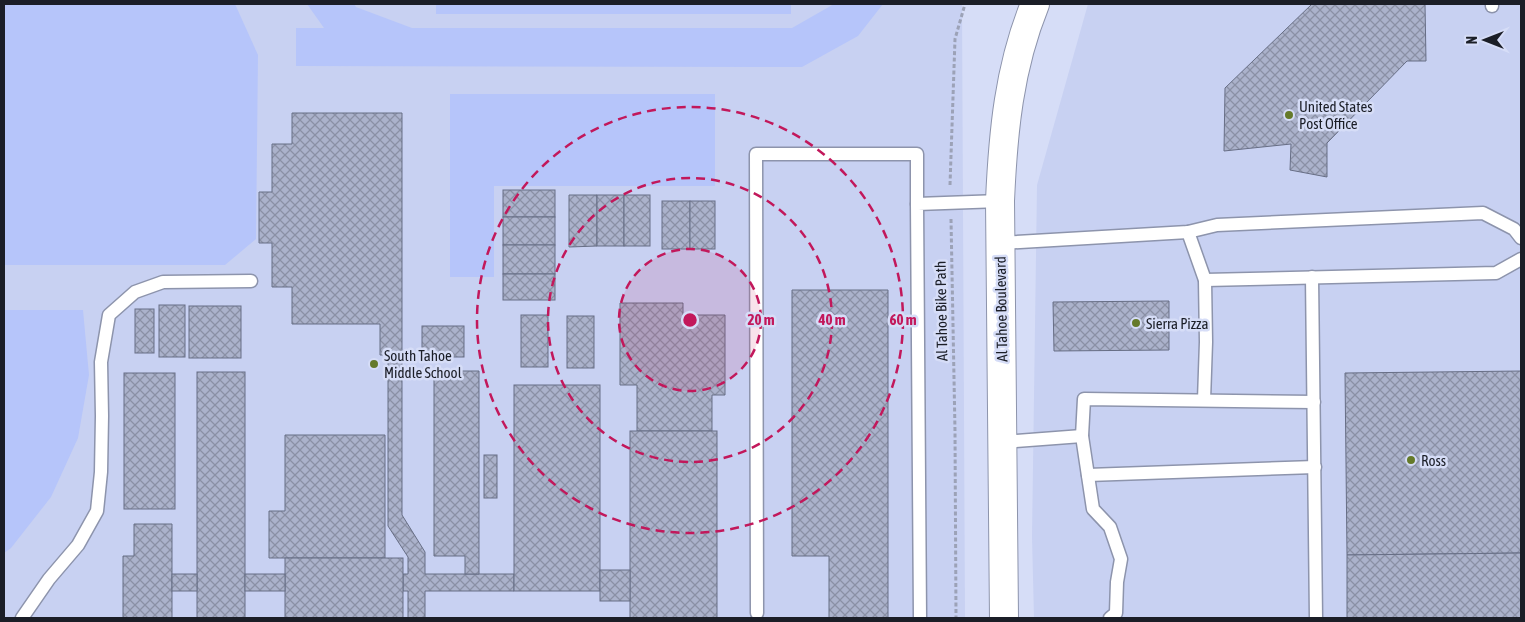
<svg xmlns="http://www.w3.org/2000/svg" width="1525" height="622" font-family="'Asap Condensed',sans-serif">
<defs>
<pattern id="building-cross-hatch" width="8" height="8" patternUnits="userSpaceOnUse" patternTransform="scale(1.25)"><rect width="8" height="8" fill="#abb2cb"/><path d="M0 0l8 8M0 8l8-8" fill="none" stroke="#8a90a5"/></pattern>
</defs>
<rect width="100%" height="100%" fill="#d6ddf7"/>
<g fill="#c8d1f2">
<path d="M 4,4 L 962,4 L 965,618 L 4,618 Z"/>
<path d="M 1088,4 L 1521,4 L 1521,618 L 1034,618 L 1032,537 L 1037,185 Z"/>
</g>
<g fill="#b6c5fa">
<path d="M 4,4 L 235,4 L 258,55 L 256,239 L 225,265 L 4,265 Z"/>
<path d="M 307,4 L 354,4 L 356,7 L 412,28 L 792,28 L 834,4 L 883,4 L 858,36 L 802,67 L 296,66 L 296,28 L 324,28 Z"/>
<rect x="436" y="4" width="355" height="10"/>
<path d="M 450,94 L 715,94 L 715,186 L 494,186 L 494,277 L 450,277 Z"/>
<path d="M 4,310 L 83,310 L 89,375 L 78,438 L 51,497 L 11,548 L 4,553 Z"/>
</g>
<g fill="url(#building-cross-hatch)" stroke="#676e85">
<path d="M 1312,4 L 1425,4 L 1426,61 L 1407,61 L 1327,143 L 1327,177 L 1290,170 L 1291,144 L 1224,151 L 1225,88 Z"/>
<path d="M 292,113 L 402,113 L 402,355 L 380,355 L 380,324 L 292,324 L 292,287 L 272,287 L 272,243 L 259,243 L 259,192 L 272,192 L 272,144 L 292,144 Z"/>
<rect x="503" y="190" width="52" height="27"/>
<path d="M 569,195 L 597,195 L 597,246 L 569,247 Z"/>
<rect x="597" y="195" width="27" height="51"/>
<rect x="624" y="195" width="26" height="51"/>
<rect x="662" y="201" width="28" height="48"/>
<rect x="690" y="201" width="25" height="48"/>
<rect x="503" y="217" width="52" height="28"/>
<rect x="503" y="245" width="52" height="29"/>
<rect x="503" y="274" width="52" height="26"/>
<path d="M 792,290 L 888,290 L 888,618 L 829,618 L 829,556 L 792,556 Z"/>
<path d="M 1169,301 L 1169,350 L 1054,351 L 1053,302 Z"/>
<path d="M 620,303 L 683,303 L 683,315 L 725,315 L 725,395 L 712,395 L 712,431 L 637,431 L 637,385 L 620,385 Z"/>
<rect x="159" y="305" width="26" height="52"/>
<rect x="189" y="306" width="52" height="52"/>
<rect x="135" y="309" width="19" height="44"/>
<rect x="521" y="315" width="27" height="52"/>
<rect x="567" y="316" width="27" height="52"/>
<rect x="422" y="326" width="42" height="31"/>
<path d="M 388,355 L 402,355 L 402,515 L 425,552 L 425,574 L 514,574 L 514,591 L 425,591 L 425,618 L 408,618 L 408,591 L 403,591 L 403,574 L 408,574 L 408,557 L 388,526 Z"/>
<path d="M 434,371 L 479,371 L 479,574 L 465,574 L 465,556 L 434,556 Z"/>
<path d="M 1521,371 L 1521,553 L 1347,555 L 1345,373 Z"/>
<rect x="197" y="372" width="48" height="246"/>
<rect x="124" y="373" width="51" height="136"/>
<rect x="514" y="385" width="86" height="206"/>
<rect x="630" y="431" width="87" height="187"/>
<path d="M 285,435 L 385,435 L 385,558 L 269,558 L 269,511 L 285,511 Z"/>
<rect x="484" y="455" width="13" height="43"/>
<path d="M 134,524 L 172,524 L 172,618 L 123,618 L 123,556 L 134,556 Z"/>
<path d="M 1521,553 L 1521,618 L 1347,618 L 1347,555 Z"/>
<rect x="285" y="558" width="118" height="60"/>
<rect x="600" y="570" width="30" height="31"/>
<rect x="172" y="574" width="25" height="17"/>
<rect x="245" y="574" width="40" height="17"/>
</g>
<g fill="none" stroke-linecap="round" stroke-linejoin="round">
<g stroke="#8d94ac" stroke-width="15">
<g id="service">
<path d="M 1492,4 L 1492,6"/>
<path d="M 1188,232 L 1205,280 L 1206,342 L 1204,400"/>
<path d="M 1001,243 L 1188,232 L 1217,225 L 1483,213 L 1514,229 L 1521,238"/>
<path d="M 1312,277 L 1316,618"/>
<path d="M 1205,280 L 1496,273 L 1521,259"/>
<path d="M 1003,442 L 1082,436"/>
<path d="M 1088,475 L 1315,467"/>
<path d="M 757,613 L 756,154 L 917,154 L 917,204"/>
<path d="M 22,618 L 49,579 L 78,545 L 97,511 L 101,472 L 102,416 L 101,362 L 109,315 L 135,292 L 163,282 L 251,281"/>
<path d="M 920,618 L 917,204 L 1000,201"/>
<path d="M 1110,618 L 1116,613 L 1117,582 L 1121,559 L 1110,527 L 1093,509 L 1082,436 L 1084,399 L 1314,402"/>
</g>
</g>
<g stroke="#8d94ac" stroke-width="30">
<path id="secondary" d="M 1004,618 L 1000,201 C 1003,132 1009,68 1035,4"/>
</g>
<g stroke="#9ca2b7" stroke-width="3" stroke-dasharray="4 2.5" stroke-linecap="butt">
<path d="M 950,185 L 955,39 L 965,4"/>
<path d="M 951,219 L 955,431 L 956,618"/>
</g>
<use href="#service" stroke="#fff" stroke-width="12"/>
<use href="#secondary" stroke="#fff" stroke-width="28"/>
</g>
<circle cx="690" cy="320" r="71" fill="#c2185b" fill-opacity=".12"/>
<g fill="none" stroke="#c2185b" stroke-width="2.5" stroke-dasharray="9 6">
<circle cx="690" cy="320" r="71"/>
<circle cx="690" cy="320" r="142"/>
<circle cx="690" cy="320" r="213"/>
</g>
<g fill="#657a2a" stroke="#d6ddf7" stroke-width="2">
<circle cx="1289" cy="115" r="5"/>
<circle cx="1136" cy="323" r="5"/>
<circle cx="374" cy="364" r="5"/>
<circle cx="1411" cy="460" r="5"/>
</g>
<g text-anchor="middle" dominant-baseline="central" stroke-width="5" stroke-linejoin="round" paint-order="stroke">
<g font-size="15" fill="#1b1e27" stroke="#d6ddf7" text-anchor="start">
<text x="1299" y="106">United States<tspan x="1299" dy="17">Post Office</tspan></text>
<text x="1146" y="323">Sierra Pizza</text>
<text x="384" y="355">South Tahoe<tspan x="384" dy="17">Middle School</tspan></text>
<text x="1421" y="460">Ross</text>
</g>
<g font-size="15" fill="#1b1e27" stroke="#d6ddf7">
<text transform="translate(1001 309) rotate(-91)">Al Tahoe Boulevard</text>
<text transform="translate(941 311) rotate(-91)">Al Tahoe Bike Path</text>
</g>
</g>
<circle cx="690" cy="320" r="8" fill="#c2185b" stroke="#d6ddf7" stroke-width="2.5"/>
<g font-size="15" text-anchor="middle" font-weight="bold" fill="#c2185b" stroke="#d6ddf7" stroke-width="5" stroke-linejoin="round" paint-order="stroke">
<text x="761" y="325">20 m</text>
<text x="832" y="325">40 m</text>
<text x="903" y="325">60 m</text>
</g>
<rect width="1525" height="622" fill="none" stroke="#1b1e27" stroke-width="10"/>
<g transform="translate(1485 40) rotate(270)" stroke="#d6ddf7" stroke-width="4" paint-order="stroke">
<path d="M0-4L9 19L0 12L-9 19Z" fill="#1b1e27"/>
<text y="-8" font-size="14" font-weight="bold" text-anchor="middle" fill="#1b1e27">N</text>
</g>
</svg>
